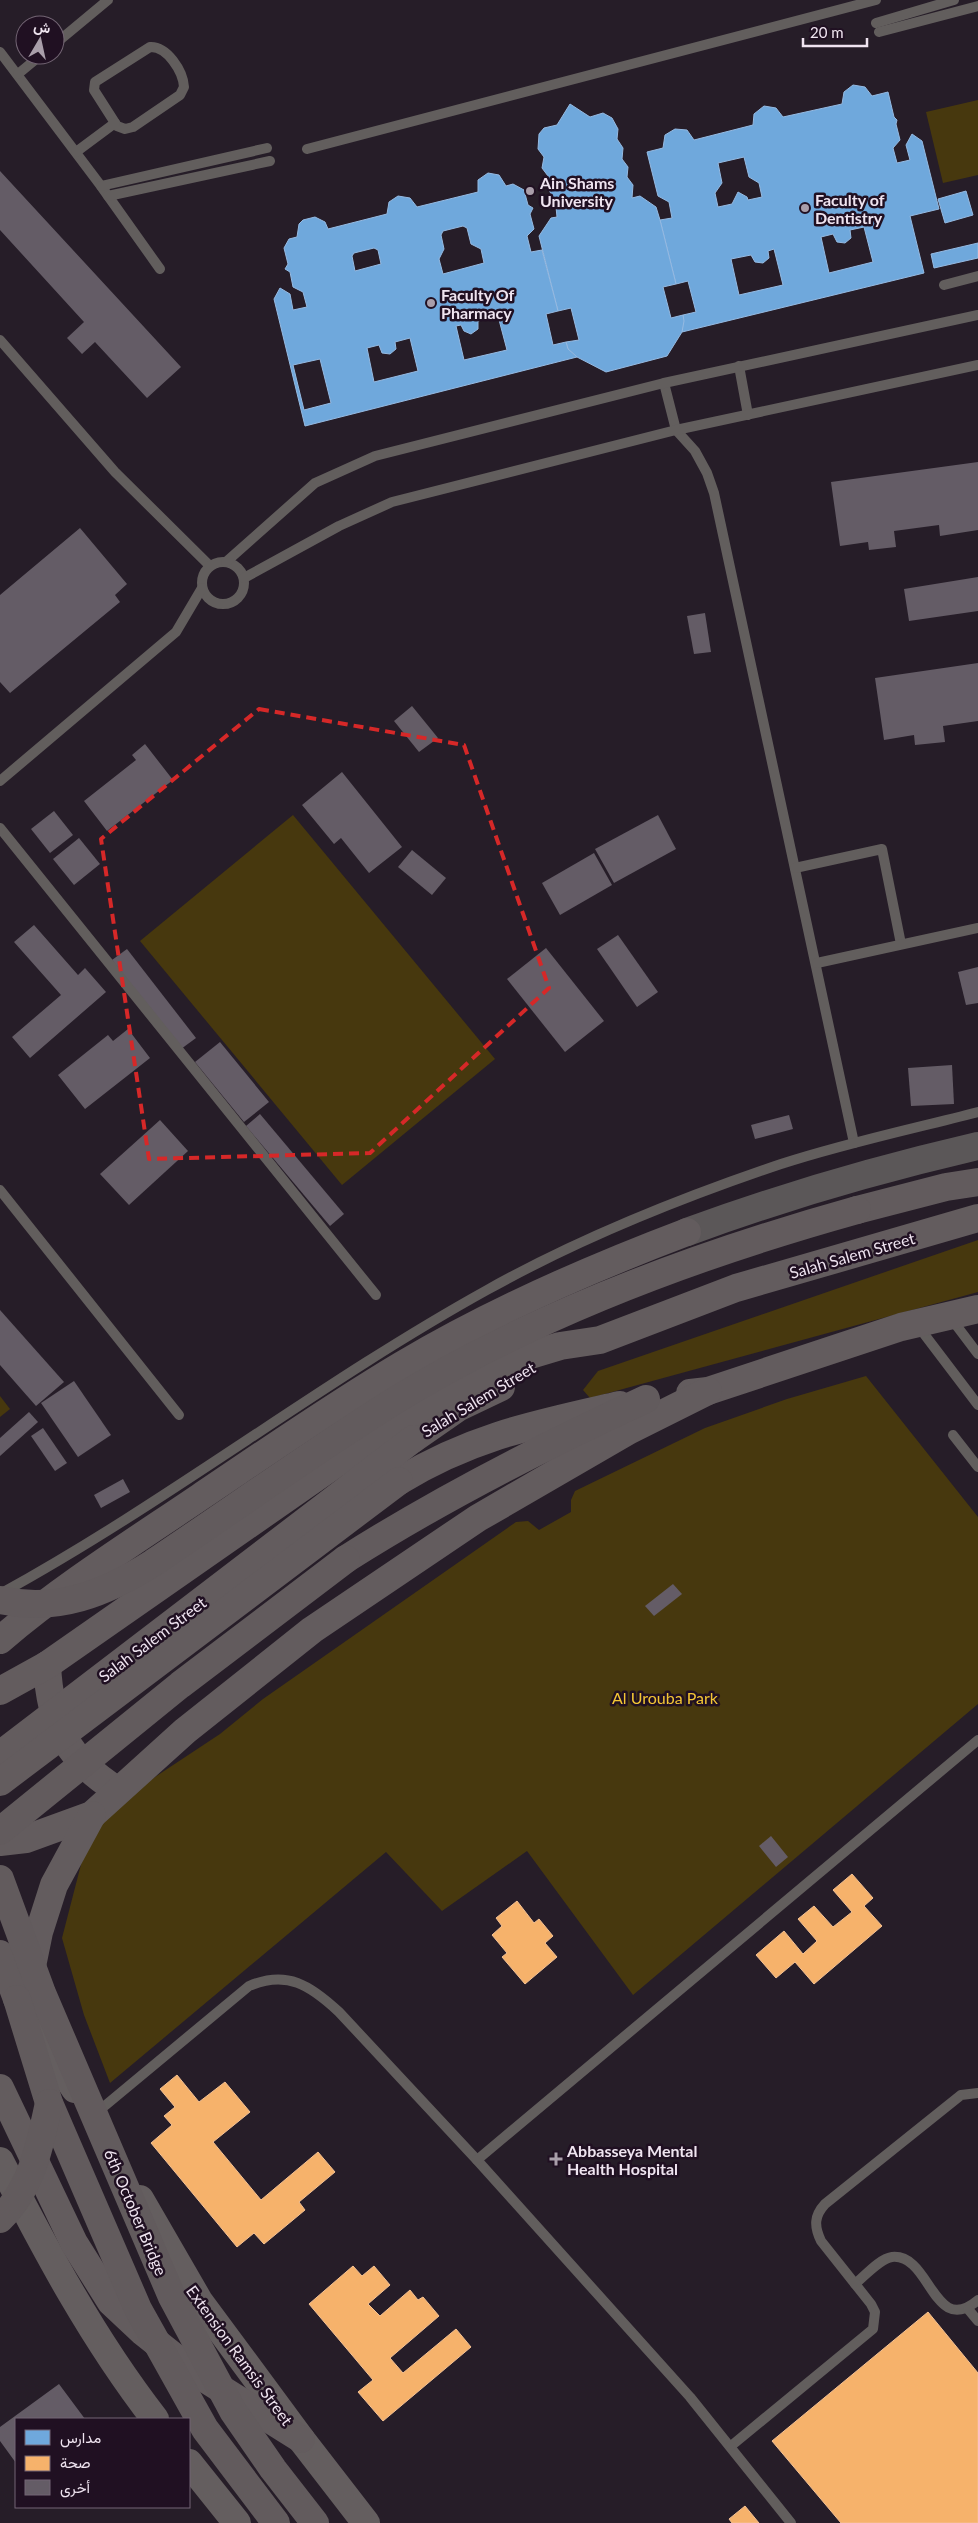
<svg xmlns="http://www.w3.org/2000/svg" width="978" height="2523" font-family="Lato,Vazirmatn,sans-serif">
<rect width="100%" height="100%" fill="#261d28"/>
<g fill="#47380e">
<path d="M 978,100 L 978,175 L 943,183 L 926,112 Z"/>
<path d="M 293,815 L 495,1059 L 342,1185 L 140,941 Z"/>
<path d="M 978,1240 L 978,1292 L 590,1398 L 583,1390 L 598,1371 Z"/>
<path d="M 866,1376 L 978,1517 L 978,1704 L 633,1995 L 527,1851 L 442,1911 L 386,1852 L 110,2083 L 84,2015 L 62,1938 L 85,1849 L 94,1831 L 122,1801 L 155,1777 L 220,1734 L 263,1699 L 516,1522 L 528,1521 L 539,1530 L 571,1512 L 571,1500 L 575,1491 L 705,1428 L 787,1399 Z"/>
<path d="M 0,1396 L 10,1409 L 0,1417 Z"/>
</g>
<g fill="#6fa8dc" stroke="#95bae2" fill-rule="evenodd">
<path d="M 853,85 L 865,87 L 872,96 L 888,92 L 894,117 L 897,120 L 896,124 L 900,140 L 893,148 L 897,163 L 910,160 L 906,145 L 912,134 L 922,141 L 939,209 L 910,216 L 924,273 L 682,332 L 683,315 L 696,312 L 688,281 L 676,284 L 660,220 L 672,218 L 669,202 L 658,196 L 647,152 L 663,148 L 665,135 L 675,129 L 687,130 L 694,140 L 753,125 L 754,114 L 764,106 L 776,108 L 783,117 L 842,104 L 844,92 ZM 744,157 L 749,177 L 759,183 L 762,197 L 748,200 L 747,197 L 738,192 L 732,204 L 718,207 L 715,193 L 722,183 L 718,163 ZM 864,227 L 873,262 L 829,273 L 821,237 L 833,234 L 837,242 L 845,243 L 851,238 L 850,230 ZM 774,249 L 783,285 L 739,295 L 731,259 L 751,255 L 755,262 L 763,263 L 769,258 L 768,251 Z"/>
<path d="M 570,104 L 590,117 L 603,113 L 612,118 L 618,129 L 617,139 L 623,148 L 622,159 L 628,167 L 627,177 L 633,185 L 632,198 L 640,196 L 656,207 L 660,220 L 676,284 L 663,287 L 671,318 L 683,315 L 684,321 L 682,332 L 667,356 L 606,372 L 577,357 L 568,349 L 566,342 L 579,340 L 571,308 L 558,311 L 539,236 L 551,218 L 557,217 L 556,207 L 550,205 L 552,195 L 546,186 L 548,176 L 542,168 L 544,157 L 538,149 L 539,134 L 544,128 L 557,125 Z"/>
<path d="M 488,173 L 499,175 L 506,186 L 513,184 L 524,190 L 528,205 L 533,208 L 530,214 L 534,229 L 527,236 L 531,252 L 542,250 L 558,311 L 546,314 L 553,345 L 566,342 L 568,349 L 577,357 L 305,426 L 274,299 L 280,288 L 290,294 L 293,310 L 307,307 L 303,292 L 293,287 L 290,272 L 285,269 L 288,264 L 284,248 L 289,239 L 297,237 L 299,224 L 303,220 L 315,217 L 325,222 L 328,229 L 387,214 L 389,202 L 398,196 L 410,198 L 417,207 L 478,192 L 478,180 ZM 463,226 L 467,228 L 471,244 L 481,249 L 484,263 L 443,274 L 439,259 L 444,249 L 441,235 L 443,231 ZM 374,248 L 378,250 L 381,264 L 355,271 L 352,256 L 354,253 ZM 498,316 L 507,350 L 464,360 L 456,326 L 461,325 L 464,331 L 471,334 L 478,329 L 478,321 ZM 410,338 L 418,371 L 374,382 L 367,348 L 379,345 L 382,353 L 390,354 L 396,349 L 395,342 ZM 320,359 L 331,403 L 304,410 L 293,365 Z"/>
<path d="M 966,191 L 973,215 L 945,223 L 938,199 Z"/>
<path d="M 978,243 L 978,258 L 934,268 L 931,254 Z"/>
</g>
<g fill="#f6b26b" stroke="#f4c193">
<path d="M 852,1874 L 873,1898 L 864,1906 L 882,1926 L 814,1984 L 795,1962 L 776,1978 L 756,1955 L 784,1931 L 803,1954 L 817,1941 L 798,1919 L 814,1906 L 833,1927 L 852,1912 L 833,1890 Z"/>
<path d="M 517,1901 L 534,1923 L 539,1919 L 553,1936 L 545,1943 L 557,1957 L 525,1984 L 502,1957 L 507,1953 L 492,1935 L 502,1926 L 496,1918 Z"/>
<path d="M 177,2075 L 199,2102 L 225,2082 L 250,2112 L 213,2142 L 261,2200 L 318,2152 L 335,2172 L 299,2202 L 305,2210 L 264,2244 L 254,2233 L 237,2247 L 151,2143 L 172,2125 L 164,2116 L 175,2107 L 160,2089 Z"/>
<path d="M 353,2266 L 362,2276 L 374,2266 L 390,2285 L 368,2304 L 380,2316 L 410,2290 L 418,2300 L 423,2297 L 439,2316 L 390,2358 L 403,2373 L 456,2329 L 471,2347 L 383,2421 L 358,2392 L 373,2380 L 309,2304 Z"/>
<path d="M 928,2312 L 978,2373 L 978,2523 L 841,2523 L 772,2441 Z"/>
<path d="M 745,2506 L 759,2523 L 732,2523 L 729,2519 Z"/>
</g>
<g fill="#645c66">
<path d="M 0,171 L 181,367 L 147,398 L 95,342 L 82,354 L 67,338 L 84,322 L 0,230 Z"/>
<path d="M 978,462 L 978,530 L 940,536 L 939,525 L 894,531 L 896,547 L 869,550 L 868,542 L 840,546 L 831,482 Z"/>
<path d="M 80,528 L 127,584 L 115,595 L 120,602 L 10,693 L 0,682 L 0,595 Z"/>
<path d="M 978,577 L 978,611 L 909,621 L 904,589 Z"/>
<path d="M 705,613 L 711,652 L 694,654 L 687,616 Z"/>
<path d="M 978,663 L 978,721 L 943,726 L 945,742 L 915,745 L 914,735 L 884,740 L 875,678 Z"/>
<path d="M 412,706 L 438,738 L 419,752 L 394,721 Z"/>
<path d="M 145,744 L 173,780 L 107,831 L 84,801 L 136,760 L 132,755 Z"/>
<path d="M 342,772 L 402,847 L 369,873 L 341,838 L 334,844 L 302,805 Z"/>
<path d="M 54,811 L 73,835 L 50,853 L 31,829 Z"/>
<path d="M 658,815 L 676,849 L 614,883 L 595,849 Z"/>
<path d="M 79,838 L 100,864 L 74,885 L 53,859 Z"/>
<path d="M 412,850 L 446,878 L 432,895 L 398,867 Z"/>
<path d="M 594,853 L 612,885 L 560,915 L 542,883 Z"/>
<path d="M 34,925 L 78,975 L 85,968 L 106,992 L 30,1058 L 12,1037 L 61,995 L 14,942 Z"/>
<path d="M 618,935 L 658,992 L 637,1007 L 597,949 Z"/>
<path d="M 546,948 L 604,1021 L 565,1052 L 507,979 Z"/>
<path d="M 127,949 L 196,1038 L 181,1049 L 112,960 Z"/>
<path d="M 978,967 L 978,1003 L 966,1005 L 958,972 Z"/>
<path d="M 128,1029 L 150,1058 L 85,1109 L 58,1075 L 108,1035 L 113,1041 Z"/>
<path d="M 220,1042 L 269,1102 L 244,1122 L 195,1062 Z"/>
<path d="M 952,1065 L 954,1104 L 911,1106 L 908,1068 Z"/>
<path d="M 260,1114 L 344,1214 L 330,1226 L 246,1126 Z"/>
<path d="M 789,1115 L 793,1129 L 755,1139 L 751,1125 Z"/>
<path d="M 160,1120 L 188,1151 L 129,1205 L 100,1174 Z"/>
<path d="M 0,1310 L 64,1382 L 36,1406 L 0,1365 Z"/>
<path d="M 74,1381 L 111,1435 L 78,1457 L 41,1403 Z"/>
<path d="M 29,1412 L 38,1422 L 0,1456 L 0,1438 Z"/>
<path d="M 43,1428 L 67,1463 L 55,1471 L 31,1436 Z"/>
<path d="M 123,1479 L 130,1492 L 101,1508 L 94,1495 Z"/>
<path d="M 673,1584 L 682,1594 L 654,1616 L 645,1606 Z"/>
<path d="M 771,1836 L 788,1857 L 776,1867 L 759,1846 Z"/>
<path d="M 59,2384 L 85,2419 L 16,2419 L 16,2463 L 0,2441 L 0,2427 Z"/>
</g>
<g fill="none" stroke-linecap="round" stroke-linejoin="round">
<g stroke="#625e5d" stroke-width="10">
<path d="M 876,23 L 954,0"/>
<path d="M 879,32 L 978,6"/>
<path d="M 55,44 L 108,0"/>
<path d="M 150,47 C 167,46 183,71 184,87 L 180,95 L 133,127 L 125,129 L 117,126 L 94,90 L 95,82 Z"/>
<path d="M 0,52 L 101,186 L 160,269"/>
<path d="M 18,74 L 41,55"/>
<path d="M 307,149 L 876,0"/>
<path d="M 76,152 L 115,123"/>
<path d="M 101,186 L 267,148"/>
<path d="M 108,196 L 270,161"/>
<path d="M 944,285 L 978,276"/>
<path d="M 0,340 L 115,472 L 210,566"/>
<path d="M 739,366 L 748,415"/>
<path d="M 664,383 L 676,430 L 695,451 L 707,473 L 714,493 L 854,1143"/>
<circle cx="223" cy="583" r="21"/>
<path d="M 226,562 L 315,483 L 375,456 L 664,383 L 978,315"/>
<path d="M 244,578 L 339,526 L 392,502 L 676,430 L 978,365"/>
<path d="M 0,781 L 176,632 L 202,588"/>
<path d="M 0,828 L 376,1295"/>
<path d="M 795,868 L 882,849 L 901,944"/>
<path d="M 817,963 L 978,928"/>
<path d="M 0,1190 L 179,1415"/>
<path d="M 950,1317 L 978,1354"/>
<path d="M 918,1326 L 978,1405"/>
<path d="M 953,1435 L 978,1467"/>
<path d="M 0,1594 C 168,1502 319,1383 487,1290 C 580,1238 680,1198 781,1164 C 845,1143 912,1129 978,1112"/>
<path d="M 95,2114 L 249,1986 C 287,1970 310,1985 339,2012 L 477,2160 L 690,2397 L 791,2523"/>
<path d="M 477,2160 L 978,1740"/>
<path d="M 855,2284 C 865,2276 879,2259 892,2257 C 931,2253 933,2338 978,2300"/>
<path d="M 968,2309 L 978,2321"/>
<path d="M 731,2446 L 873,2329 L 875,2312 L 871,2304 L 821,2241 C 814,2226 814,2216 825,2204 L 961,2095 L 978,2093"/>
</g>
<path stroke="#5b5758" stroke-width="28" d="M 687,1232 C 782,1197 879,1169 978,1146"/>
<g stroke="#645e5f" stroke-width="28">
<path d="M 24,2012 L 75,2089"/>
<path d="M 0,2161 C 46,2251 93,2339 155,2419"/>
<path d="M 140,2199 L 199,2301 L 301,2439 L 366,2523"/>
<path d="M 189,2463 L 237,2523"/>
</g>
<g stroke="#635c5e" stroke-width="28">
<path d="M 690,1393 L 708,1391 L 901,1327 L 978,1309"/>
<path d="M 413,1439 L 459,1407 L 501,1387"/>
<path d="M 399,1481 C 473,1436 537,1424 620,1405"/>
<path d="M 0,1640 C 62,1587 132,1543 200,1497 C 267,1452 333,1406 402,1365 C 493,1311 589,1269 687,1232"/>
<path d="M 47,1665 C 50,1724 66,1758 117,1790"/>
<path d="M 0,1691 L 47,1665 L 384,1430 L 448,1391 L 530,1355 L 560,1346 L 600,1340 L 736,1288 L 978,1218"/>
<path d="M 0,1842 L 26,1839 L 92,1815 L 185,1731 L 312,1630 L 478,1518 L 630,1430 L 708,1391"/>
<path d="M 30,1976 L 39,1932 L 54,1885 L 92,1815"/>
<path d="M 0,2088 L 74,2243 L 111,2302 L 143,2332 L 191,2370 L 301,2439"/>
</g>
<g stroke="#625b5d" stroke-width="28">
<path d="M 857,1210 L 946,1187 L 978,1182"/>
<path d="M 346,1559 C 442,1498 542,1447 646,1399"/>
<path d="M 0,1954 L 17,1999"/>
</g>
<g stroke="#635c5e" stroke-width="28">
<path d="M 0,1755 L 413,1439"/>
<path d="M 0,1782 L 399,1481"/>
</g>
<g stroke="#625b5d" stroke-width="28">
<path d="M 0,1600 C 57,1613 106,1593 153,1563 C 232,1510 310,1454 391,1403 C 531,1316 699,1254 857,1210"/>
<path d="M 0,1831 L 180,1685 L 346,1559"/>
<path d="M 0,1879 L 42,1993 L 172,2297 L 233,2411 L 273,2469 L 315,2523"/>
<path d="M 17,1999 L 49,2103 L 138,2309 L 205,2429 L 276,2523"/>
<path d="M 0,2219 C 32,2188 40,2145 49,2103"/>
</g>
</g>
<path fill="none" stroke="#d62828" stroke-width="4" stroke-dasharray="10 6" stroke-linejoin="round" d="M 259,709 L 464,745 L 549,988 L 370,1153 L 149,1159 L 101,839 Z"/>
<g fill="#a99eaa" stroke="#201022" stroke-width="2">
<circle cx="530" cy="191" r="5"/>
<circle cx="805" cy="208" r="5"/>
<circle cx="431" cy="303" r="5"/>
<path d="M553.5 2151.5h5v5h5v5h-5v5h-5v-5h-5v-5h5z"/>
</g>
<g text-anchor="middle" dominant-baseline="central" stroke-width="5" stroke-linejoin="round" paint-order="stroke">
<g font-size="16" font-weight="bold" fill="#efe4f0" stroke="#201022" text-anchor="start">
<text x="540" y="182">Ain Shams<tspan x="540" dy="18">University</tspan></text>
<text x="815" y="199">Faculty of<tspan x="815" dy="18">Dentistry</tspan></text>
<text x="441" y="294">Faculty Of<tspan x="441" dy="18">Pharmacy</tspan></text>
<text x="567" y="2150">Abbasseya Mental<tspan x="567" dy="18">Health Hospital</tspan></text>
</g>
<g font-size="16" fill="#efe4f0" stroke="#201022">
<text transform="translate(852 1255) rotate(-16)">Salah Salem Street</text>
<text transform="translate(478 1399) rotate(-31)">Salah Salem Street</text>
<text transform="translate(152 1639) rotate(-37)">Salah Salem Street</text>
<text transform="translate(136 2212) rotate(67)">6th October Bridge</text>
<text transform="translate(240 2355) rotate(54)">Extension Ramsis Street</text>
</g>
<g font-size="16" fill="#f4c635" stroke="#201022">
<text x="665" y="1697">Al Urouba Park</text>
</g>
</g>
<rect x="15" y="2418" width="175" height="90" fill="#201022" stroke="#736574"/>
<rect x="25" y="2430" width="25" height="15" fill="#6fa8dc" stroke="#736574"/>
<text x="60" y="2443" font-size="15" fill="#efe4f0">مدارس</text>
<rect x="25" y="2456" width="25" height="15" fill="#f6b26b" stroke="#736574"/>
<text x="60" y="2468" font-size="15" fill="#efe4f0">صحة</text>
<rect x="25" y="2480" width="25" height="15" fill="#645c66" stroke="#736574"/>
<text x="60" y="2493" font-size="15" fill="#efe4f0">أخرى</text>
<g transform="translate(40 40) rotate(9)"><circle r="24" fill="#201022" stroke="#736574"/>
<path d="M0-4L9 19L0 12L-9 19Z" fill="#a99eaa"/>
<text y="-8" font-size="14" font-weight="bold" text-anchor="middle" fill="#efe4f0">ش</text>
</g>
<path d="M803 38v8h64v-8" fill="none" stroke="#efe4f0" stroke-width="2.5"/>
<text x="810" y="38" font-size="15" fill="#efe4f0" stroke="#201022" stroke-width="4" paint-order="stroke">20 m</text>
</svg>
